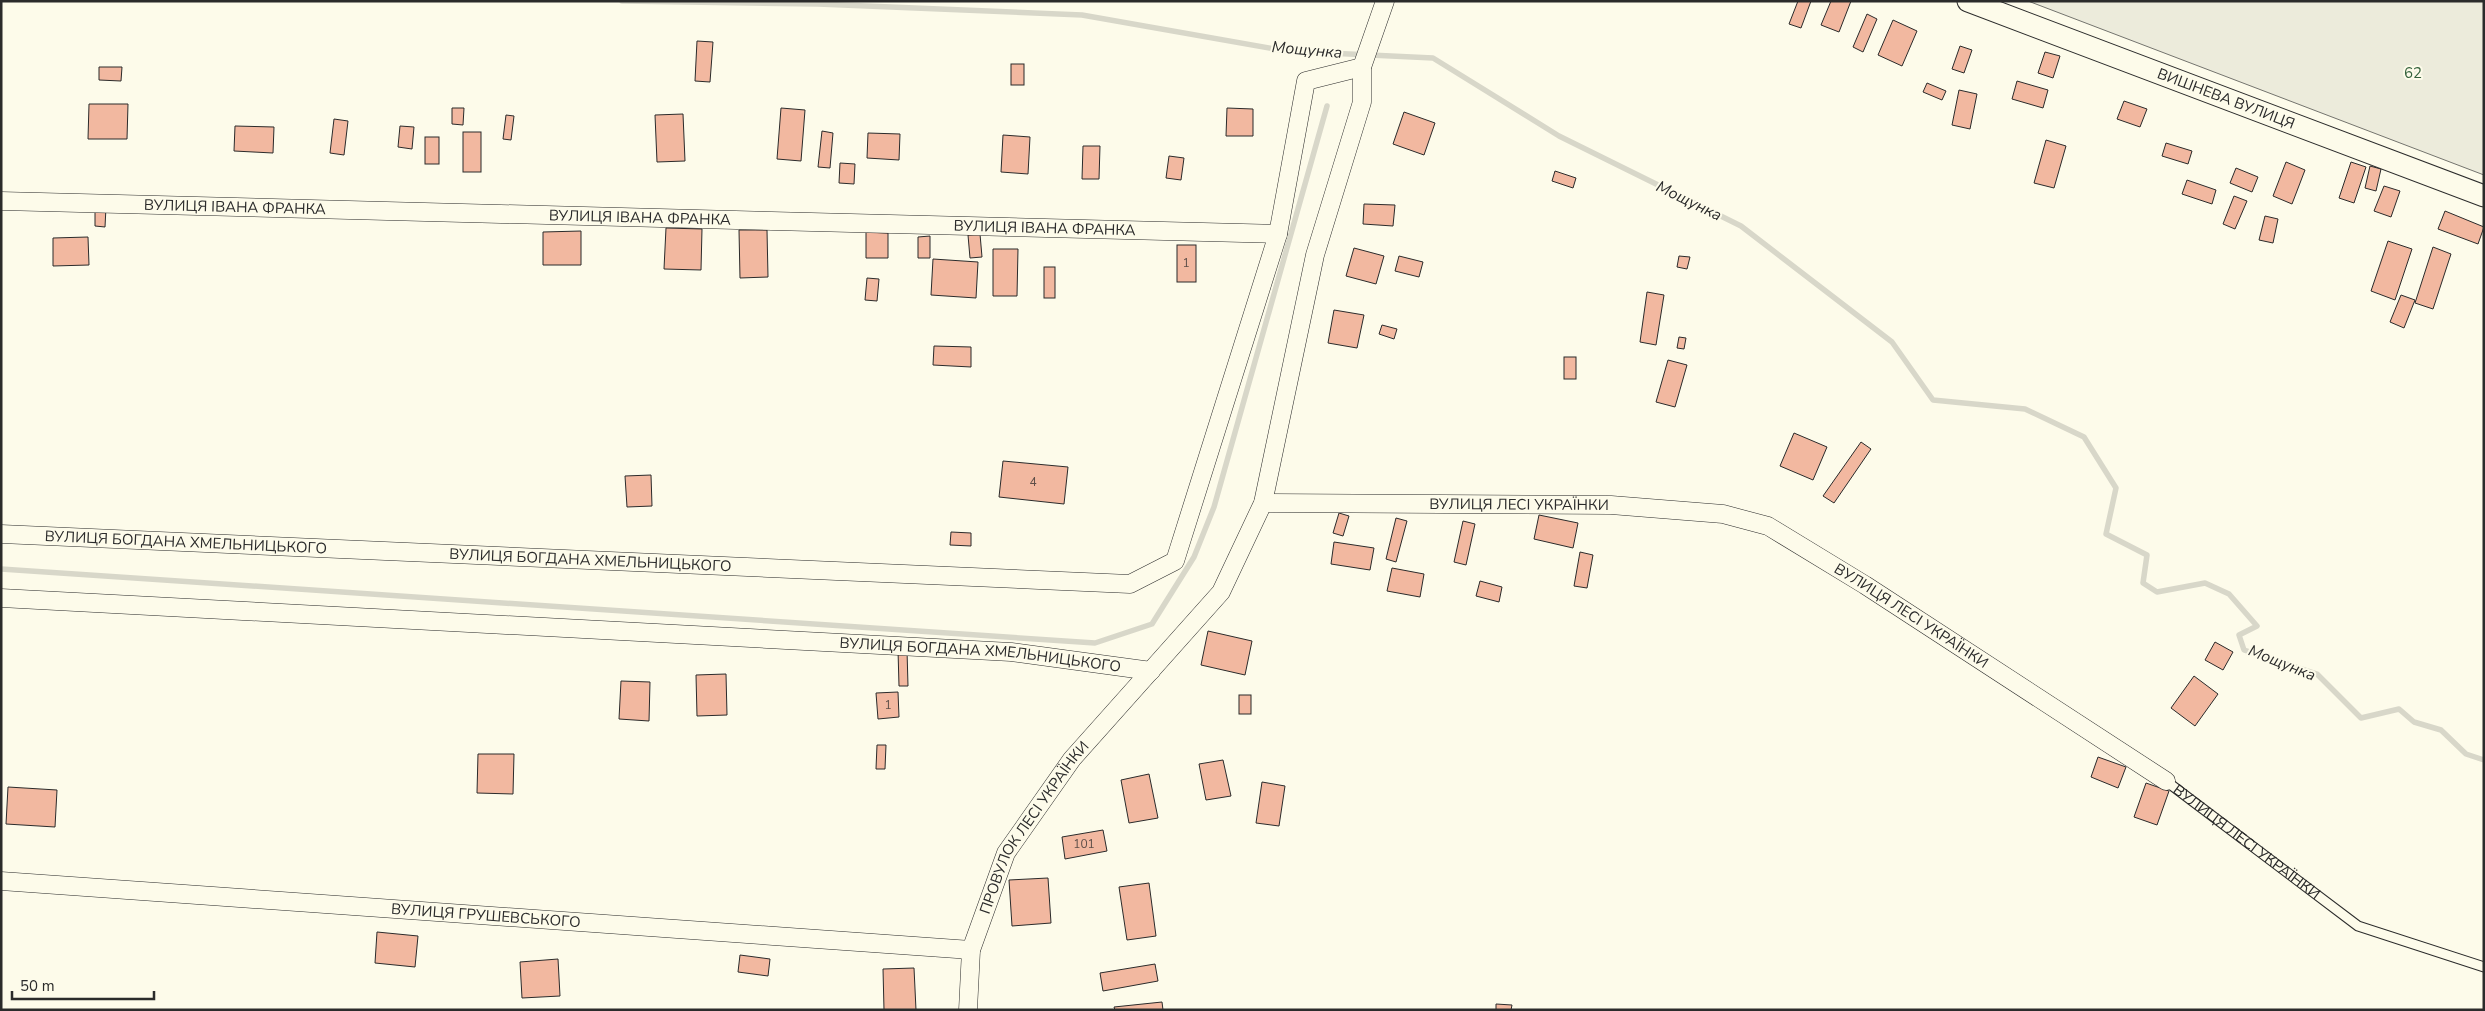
<svg xmlns="http://www.w3.org/2000/svg" width="2485" height="1011" font-family="'Nunito Sans',sans-serif">
<rect width="100%" height="100%" fill="#fdfbea"/>
<path fill="#ecebdb" stroke="#74746e" d="M 2028,1 L 2484,1 L 2484,175 Z"/>
<g fill="none" stroke-linecap="round" stroke-linejoin="round">
<g stroke="#d8d7c9" stroke-width="5.5">
<path d="M 622,1 L 818,4 L 1082,15 L 1286,51 L 1433,58 L 1559,136 L 1741,226 L 1892,342 L 1933,400 L 2025,409 L 2084,437 L 2116,488 L 2106,534 L 2147,555 L 2143,583 L 2157,592 L 2205,583 L 2229,594 L 2257,626 L 2239,635 L 2244,650 L 2317,674 L 2361,718 L 2399,709 L 2414,722 L 2441,730 L 2466,754 L 2484,760"/>
<path d="M 1,569 L 1095,643 L 1152,624 L 1194,557 L 1214,507 L 1327,106"/>
</g>
</g>
<g fill="#f2b8a0" stroke="#2b2b2b">
<path d="M 1798,1 L 1811,1 L 1801,28 L 1789,24 Z"/>
<path d="M 1831,1 L 1851,1 L 1839,32 L 1821,25 Z"/>
<path d="M 1867,14 L 1877,19 L 1863,52 L 1853,47 Z"/>
<path d="M 1893,20 L 1917,31 L 1902,66 L 1878,55 Z"/>
<path d="M 697,41 L 713,42 L 710,82 L 695,81 Z"/>
<path d="M 1960,46 L 1972,50 L 1964,73 L 1952,69 Z"/>
<path d="M 2045,52 L 2060,56 L 2053,78 L 2038,73 Z"/>
<rect x="1011" y="64" width="13" height="21"/>
<path d="M 99,67 L 122,67 L 121,81 L 99,80 Z"/>
<path d="M 2017,81 L 2048,90 L 2043,108 L 2012,99 Z"/>
<path d="M 1927,83 L 1946,91 L 1942,100 L 1923,92 Z"/>
<path d="M 1959,90 L 1977,94 L 1970,129 L 1952,125 Z"/>
<path d="M 2124,101 L 2147,109 L 2140,127 L 2117,119 Z"/>
<path d="M 89,104 L 128,104 L 127,139 L 88,139 Z"/>
<path d="M 452,108 L 464,108 L 463,125 L 452,124 Z"/>
<path d="M 781,108 L 805,110 L 801,161 L 777,159 Z"/>
<path d="M 1227,108 L 1253,109 L 1253,136 L 1226,136 Z"/>
<path d="M 1404,112 L 1435,123 L 1424,155 L 1393,144 Z"/>
<path d="M 683,114 L 685,161 L 657,162 L 655,115 Z"/>
<path d="M 506,115 L 514,116 L 511,140 L 503,139 Z"/>
<path d="M 334,119 L 348,121 L 344,155 L 330,153 Z"/>
<path d="M 235,126 L 274,127 L 273,153 L 234,151 Z"/>
<path d="M 400,126 L 414,127 L 412,149 L 398,147 Z"/>
<path d="M 822,131 L 833,133 L 830,168 L 818,167 Z"/>
<rect x="463" y="132" width="18" height="40"/>
<path d="M 868,133 L 900,134 L 899,160 L 867,158 Z"/>
<path d="M 1003,135 L 1030,137 L 1028,174 L 1001,172 Z"/>
<rect x="425" y="137" width="14" height="27"/>
<path d="M 2046,140 L 2066,146 L 2054,188 L 2034,183 Z"/>
<path d="M 2166,143 L 2192,151 L 2188,164 L 2162,156 Z"/>
<path d="M 1083,146 L 1100,146 L 1099,179 L 1082,179 Z"/>
<path d="M 1169,156 L 1184,158 L 1181,180 L 1166,178 Z"/>
<path d="M 2286,162 L 2305,170 L 2292,204 L 2273,196 Z"/>
<path d="M 2351,162 L 2366,167 L 2354,203 L 2339,198 Z"/>
<path d="M 840,163 L 855,164 L 854,184 L 839,183 Z"/>
<path d="M 2370,166 L 2381,169 L 2376,191 L 2365,188 Z"/>
<path d="M 2236,168 L 2258,177 L 2252,192 L 2230,183 Z"/>
<path d="M 1555,171 L 1576,178 L 1573,188 L 1552,181 Z"/>
<path d="M 2187,180 L 2216,190 L 2212,204 L 2182,194 Z"/>
<path d="M 2384,186 L 2400,191 L 2391,217 L 2374,211 Z"/>
<path d="M 2234,196 L 2247,201 L 2235,229 L 2223,224 Z"/>
<path d="M 1364,204 L 1395,205 L 1393,226 L 1363,224 Z"/>
<path d="M 95,206 L 106,207 L 105,227 L 95,226 Z"/>
<path d="M 2445,211 L 2484,227 L 2478,244 L 2438,229 Z"/>
<path d="M 2265,216 L 2278,219 L 2273,243 L 2259,240 Z"/>
<path d="M 666,228 L 702,229 L 701,270 L 664,269 Z"/>
<path d="M 739,230 L 767,230 L 768,277 L 740,278 Z"/>
<path d="M 581,231 L 581,265 L 543,265 L 543,232 Z"/>
<path d="M 866,232 L 888,233 L 888,258 L 866,258 Z"/>
<path d="M 980,234 L 982,257 L 970,258 L 968,235 Z"/>
<path d="M 930,236 L 930,258 L 918,258 L 918,237 Z"/>
<path d="M 88,237 L 89,265 L 53,266 L 53,238 Z"/>
<path d="M 2388,241 L 2412,249 L 2395,300 L 2371,291 Z"/>
<rect x="1177" y="245" width="19" height="37"/>
<path d="M 2433,247 L 2451,254 L 2433,309 L 2415,303 Z"/>
<path d="M 1354,248 L 1384,256 L 1376,284 L 1346,276 Z"/>
<path d="M 993,249 L 1018,249 L 1017,296 L 993,296 Z"/>
<path d="M 1399,256 L 1423,262 L 1419,277 L 1395,271 Z"/>
<path d="M 1679,256 L 1690,257 L 1687,269 L 1677,267 Z"/>
<path d="M 933,259 L 978,262 L 976,298 L 931,295 Z"/>
<rect x="1044" y="267" width="11" height="31"/>
<path d="M 867,278 L 879,279 L 877,301 L 865,300 Z"/>
<path d="M 1647,292 L 1664,295 L 1656,345 L 1640,342 Z"/>
<path d="M 2401,295 L 2415,300 L 2404,328 L 2390,322 Z"/>
<path d="M 1334,310 L 1364,315 L 1357,348 L 1328,343 Z"/>
<path d="M 1382,325 L 1397,329 L 1394,339 L 1379,334 Z"/>
<path d="M 1679,337 L 1686,338 L 1684,349 L 1677,348 Z"/>
<path d="M 934,346 L 971,347 L 971,367 L 933,365 Z"/>
<rect x="1564" y="357" width="12" height="22"/>
<path d="M 1668,360 L 1687,365 L 1675,407 L 1656,402 Z"/>
<path d="M 1794,433 L 1827,447 L 1813,480 L 1780,466 Z"/>
<path d="M 1861,442 L 1871,449 L 1834,503 L 1823,496 Z"/>
<path d="M 1003,461 L 1068,467 L 1064,504 L 999,497 Z"/>
<path d="M 651,475 L 652,506 L 627,507 L 625,476 Z"/>
<path d="M 1339,513 L 1349,516 L 1343,536 L 1333,533 Z"/>
<path d="M 1539,515 L 1578,523 L 1573,548 L 1534,539 Z"/>
<path d="M 1396,518 L 1407,521 L 1396,562 L 1386,559 Z"/>
<path d="M 1463,521 L 1475,524 L 1466,565 L 1454,562 Z"/>
<path d="M 951,532 L 971,533 L 971,546 L 950,545 Z"/>
<path d="M 1334,542 L 1374,548 L 1370,570 L 1331,564 Z"/>
<path d="M 1580,552 L 1593,555 L 1587,588 L 1574,586 Z"/>
<path d="M 1392,568 L 1424,574 L 1420,597 L 1387,591 Z"/>
<path d="M 1480,581 L 1502,587 L 1499,602 L 1476,596 Z"/>
<path d="M 1208,631 L 1252,641 L 1245,675 L 1201,665 Z"/>
<path d="M 2215,642 L 2233,652 L 2223,670 L 2205,660 Z"/>
<path d="M 898,650 L 907,650 L 908,686 L 899,686 Z"/>
<path d="M 726,674 L 727,715 L 697,716 L 696,675 Z"/>
<path d="M 2194,676 L 2218,694 L 2195,726 L 2171,708 Z"/>
<path d="M 621,681 L 650,682 L 649,721 L 619,719 Z"/>
<path d="M 898,692 L 899,717 L 878,719 L 876,693 Z"/>
<rect x="1239" y="695" width="12" height="19"/>
<path d="M 877,745 L 886,745 L 885,769 L 876,769 Z"/>
<path d="M 478,754 L 514,754 L 513,794 L 477,793 Z"/>
<path d="M 2098,757 L 2126,767 L 2118,788 L 2091,777 Z"/>
<path d="M 1223,760 L 1231,796 L 1206,800 L 1199,764 Z"/>
<path d="M 1149,774 L 1158,818 L 1129,823 L 1121,780 Z"/>
<path d="M 1262,782 L 1285,786 L 1279,826 L 1256,823 Z"/>
<path d="M 2146,783 L 2169,791 L 2157,825 L 2134,817 Z"/>
<path d="M 8,787 L 57,790 L 55,827 L 6,824 Z"/>
<path d="M 1103,830 L 1107,851 L 1065,859 L 1062,837 Z"/>
<path d="M 1048,878 L 1051,923 L 1012,926 L 1009,880 Z"/>
<path d="M 1149,883 L 1156,936 L 1127,940 L 1119,887 Z"/>
<path d="M 377,932 L 418,936 L 415,967 L 375,963 Z"/>
<path d="M 740,955 L 770,959 L 768,976 L 738,972 Z"/>
<path d="M 558,959 L 560,996 L 522,998 L 520,962 Z"/>
<path d="M 1155,964 L 1158,981 L 1103,991 L 1100,973 Z"/>
<path d="M 914,968 L 916,1010 L 884,1010 L 883,969 Z"/>
<path d="M 1162,1002 L 1163,1010 L 1115,1010 L 1114,1007 Z"/>
<path d="M 1496,1004 L 1512,1005 L 1511,1010 L 1496,1010 Z"/>
</g>
<g fill="none" stroke-linecap="round" stroke-linejoin="round">
<g stroke="#2b2b2b" stroke-width="11">
<g id="service">
<path id="s1" d="M 2166,781 L 2358,926 L 2484,967"/>
</g>
</g>
<g stroke="#2b2b2b" stroke-width="19">
<g id="minor">
<path id="s2" d="M 1,201 L 1278,234"/>
<path id="s3" d="M 1263,503 L 1611,505 L 1723,514 L 1768,526 L 1865,585 L 2166,781"/>
<path id="s4" d="M 1,534 L 1130,584 L 1175,561 L 1278,234 L 1306,81 L 1362,67"/>
<path id="s5" d="M 1,598 L 1011,652 L 1151,671"/>
<path id="s6" d="M 1,881 L 971,950"/>
<path id="s7" d="M 968,1010 L 971,950 L 1006,853 L 1072,759 L 1221,592 L 1263,503 L 1315,255 L 1362,102 L 1362,67 L 1385,1"/>
</g>
</g>
<g stroke="#2b2b2b" stroke-width="23">
<g id="tertiary">
<path id="s8" d="M 1968,1 L 2484,196"/>
</g>
</g>
<use href="#service" stroke="#fdfbea" stroke-width="9"/>
<use href="#minor" stroke="#fdfbea" stroke-width="18"/>
<use href="#tertiary" stroke="#fdfbea" stroke-width="21"/>
</g>
<g text-anchor="middle" dominant-baseline="central" stroke-width="4" stroke-linejoin="round" paint-order="stroke">
<g font-size="12" fill="#5d4e48">
<text x="1186" y="263">1</text>
<text x="1033" y="482">4</text>
<text x="888" y="705">1</text>
<text x="1084" y="844">101</text>
</g>
<g font-size="15" fill="#34623c" stroke="#fdfbea">
<text x="2413" y="73">62</text>
</g>
<g font-size="15" fill="#2b2b2b" stroke="#fdfbea">
<text stroke="none"><textPath href="#s8" startOffset="276">ВИШНЕВА ВУЛИЦЯ</textPath></text>
<text stroke="none"><textPath href="#s2" startOffset="234">ВУЛИЦЯ ІВАНА ФРАНКА</textPath></text>
<text stroke="none"><textPath href="#s2" startOffset="639">ВУЛИЦЯ ІВАНА ФРАНКА</textPath></text>
<text stroke="none"><textPath href="#s2" startOffset="1044">ВУЛИЦЯ ІВАНА ФРАНКА</textPath></text>
<text stroke="none"><textPath href="#s3" startOffset="256">ВУЛИЦЯ ЛЕСІ УКРАЇНКИ</textPath></text>
<text stroke="none"><textPath href="#s4" startOffset="185">ВУЛИЦЯ БОГДАНА ХМЕЛЬНИЦЬКОГО</textPath></text>
<text stroke="none"><textPath href="#s4" startOffset="590">ВУЛИЦЯ БОГДАНА ХМЕЛЬНИЦЬКОГО</textPath></text>
<text stroke="none"><textPath href="#s3" startOffset="676">ВУЛИЦЯ ЛЕСІ УКРАЇНКИ</textPath></text>
<text stroke="none"><textPath href="#s5" startOffset="981">ВУЛИЦЯ БОГДАНА ХМЕЛЬНИЦЬКОГО</textPath></text>
<text stroke="none"><textPath href="#s7" startOffset="199">ПРОВУЛОК ЛЕСІ УКРАЇНКИ</textPath></text>
<text stroke="none"><textPath href="#s1" startOffset="101">ВУЛИЦЯ ЛЕСІ УКРАЇНКИ</textPath></text>
<text stroke="none"><textPath href="#s6" startOffset="486">ВУЛИЦЯ ГРУШЕВСЬКОГО</textPath></text>
</g>
<g font-size="16" font-style="italic" fill="#2b2b2b" stroke="#fdfbea">
<text transform="translate(1307 50) rotate(5)">Мощунка</text>
<text transform="translate(1689 201) rotate(26)">Мощунка</text>
<text transform="translate(2282 663) rotate(22)">Мощунка</text>
</g>
</g>
<rect width="2485" height="1011" fill="none" stroke="#2b2b2b" stroke-width="5"/>
<path d="M12 991v8h142v-8" fill="none" stroke="#2b2b2b" stroke-width="2.5"/>
<text x="20" y="991" font-size="15" fill="#2b2b2b" stroke="#fdfbea" stroke-width="4" paint-order="stroke">50 m</text>
</svg>
